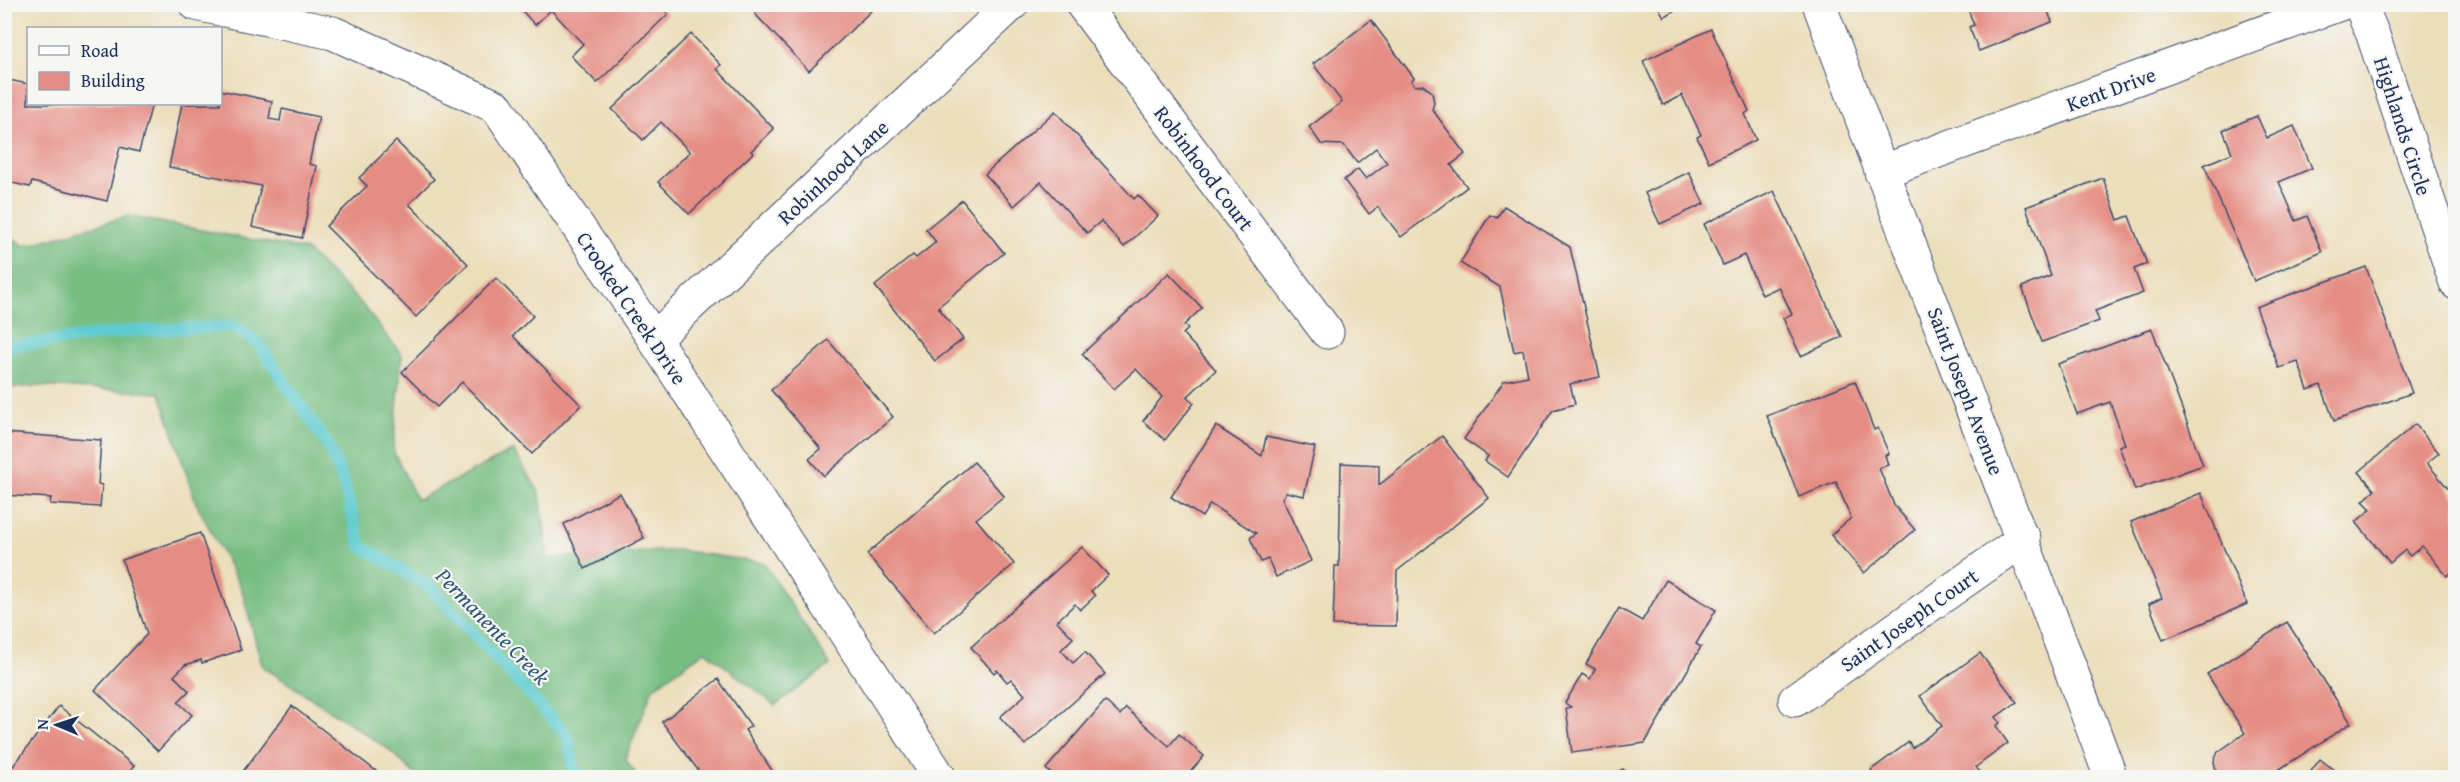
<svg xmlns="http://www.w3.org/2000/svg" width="2460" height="782" font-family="'Gentium Book Plus',serif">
<rect width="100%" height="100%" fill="#f6f6f2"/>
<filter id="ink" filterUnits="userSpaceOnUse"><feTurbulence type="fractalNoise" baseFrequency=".0167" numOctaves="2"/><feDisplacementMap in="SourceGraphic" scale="12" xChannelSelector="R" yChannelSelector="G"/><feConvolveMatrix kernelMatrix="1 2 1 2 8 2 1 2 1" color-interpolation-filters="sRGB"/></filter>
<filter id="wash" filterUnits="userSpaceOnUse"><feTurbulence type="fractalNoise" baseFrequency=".008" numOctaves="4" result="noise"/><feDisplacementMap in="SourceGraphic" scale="24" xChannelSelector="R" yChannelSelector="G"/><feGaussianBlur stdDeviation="1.35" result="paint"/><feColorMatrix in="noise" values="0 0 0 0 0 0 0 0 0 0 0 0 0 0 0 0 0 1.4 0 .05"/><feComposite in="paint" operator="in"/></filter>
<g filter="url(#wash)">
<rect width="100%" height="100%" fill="#ecdebb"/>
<path fill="#78be83" stroke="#4a7670" stroke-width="1.5" d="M 128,216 L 306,250 L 359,301 L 402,355 L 393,450 L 417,500 L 513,450 L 540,494 L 548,558 L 678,550 L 764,563 L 830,665 L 775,705 L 705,651 L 653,688 L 625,759 L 638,777 L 418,777 L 387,748 L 262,666 L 242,590 L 196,503 L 160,393 L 41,386 L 5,388 L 4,233 L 25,246 Z"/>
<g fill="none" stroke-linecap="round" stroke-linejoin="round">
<path stroke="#5dcbd1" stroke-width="12" d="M 4,347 L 131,331 L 234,326 L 257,342 L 328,445 L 342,478 L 361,546 L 429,586 L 567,735 L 576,778"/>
</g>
<g id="blocks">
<g fill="#e58d84">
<path d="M 516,4 L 659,4 L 668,14 L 597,83 L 571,56 L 583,44 L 551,10 L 535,25 Z"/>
<path d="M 765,4 L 878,4 L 809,71 L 755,14 Z"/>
<path d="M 1657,4 L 1686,4 L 1664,17 Z"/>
<path d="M 1966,4 L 2045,4 L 2052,22 L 1979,51 L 1969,27 L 1974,25 Z"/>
<path d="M 1371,20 L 1414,78 L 1411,81 L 1415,86 L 1423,85 L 1432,92 L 1434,103 L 1432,109 L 1465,154 L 1451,165 L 1467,187 L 1401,237 L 1378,207 L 1369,214 L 1344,180 L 1358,169 L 1366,179 L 1387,163 L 1376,148 L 1357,163 L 1344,145 L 1321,144 L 1309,127 L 1342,102 L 1313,64 Z"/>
<path d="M 1711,29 L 1749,111 L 1745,114 L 1756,140 L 1709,162 L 1697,137 L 1701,135 L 1682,95 L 1663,105 L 1643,61 Z"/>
<path d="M 691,34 L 721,65 L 717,69 L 774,129 L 751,151 L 753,153 L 689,214 L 658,182 L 690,152 L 661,122 L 643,140 L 612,109 Z"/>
<path d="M 9,80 L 28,84 L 28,104 L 152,104 L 139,152 L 120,147 L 107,201 L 32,182 L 30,187 L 4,181 L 4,99 Z"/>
<path d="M 220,90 L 272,101 L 269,119 L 280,121 L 282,109 L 319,117 L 309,164 L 317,166 L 302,238 L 252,227 L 261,186 L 169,167 L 182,104 L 220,104 Z"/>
<path d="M 1055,111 L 1134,199 L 1138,195 L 1158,216 L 1124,247 L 1101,221 L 1087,233 L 1041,182 L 1014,206 L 985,174 Z"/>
<path d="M 2257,116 L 2267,138 L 2294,126 L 2312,168 L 2279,182 L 2296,221 L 2307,216 L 2322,252 L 2254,281 L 2204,165 L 2232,153 L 2223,130 Z"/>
<path d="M 396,141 L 434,179 L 409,204 L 468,264 L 416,317 L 326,226 L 367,186 L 359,178 Z"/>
<path d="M 1689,172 L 1704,204 L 1660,224 L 1645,193 Z"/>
<path d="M 2103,178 L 2118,220 L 2129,216 L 2147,264 L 2134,269 L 2143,293 L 2095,311 L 2099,321 L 2042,342 L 2022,287 L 2051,276 L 2026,207 Z"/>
<path d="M 1774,191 L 1842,337 L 1801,356 L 1783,318 L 1792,314 L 1779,287 L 1762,295 L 1744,255 L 1723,265 L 1704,224 Z"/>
<path d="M 962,200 L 1004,253 L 938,307 L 963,339 L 935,361 L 875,286 L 913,255 L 916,258 L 936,242 L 926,229 Z"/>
<path d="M 1504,206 L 1570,247 L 1600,377 L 1570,384 L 1575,404 L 1553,410 L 1508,477 L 1485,461 L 1488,456 L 1464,439 L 1504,381 L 1528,376 L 1523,350 L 1514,352 L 1500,287 L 1460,263 L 1490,215 L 1497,218 Z"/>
<path d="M 2366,267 L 2412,393 L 2334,421 L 2321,385 L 2308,390 L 2298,362 L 2279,368 L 2256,307 Z"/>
<path d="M 1169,273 L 1202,308 L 1184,325 L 1188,329 L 1183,334 L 1216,370 L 1187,397 L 1194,403 L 1165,440 L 1143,421 L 1162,397 L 1136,369 L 1114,389 L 1082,354 Z"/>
<path d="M 496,278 L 533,316 L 513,336 L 581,405 L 532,454 L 462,382 L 437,407 L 402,372 Z"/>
<path d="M 2152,329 L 2203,465 L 2135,490 L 2119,446 L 2125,444 L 2110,402 L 2077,414 L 2058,364 Z"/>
<path d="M 828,340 L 893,417 L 824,476 L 809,459 L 821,449 L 771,390 Z"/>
<path d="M 1855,381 L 1874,430 L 1878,428 L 1889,454 L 1885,455 L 1888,465 L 1879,468 L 1894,505 L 1915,530 L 1864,573 L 1831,535 L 1851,518 L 1836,482 L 1799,497 L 1767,416 Z"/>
<path d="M 2415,424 L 2439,453 L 2427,463 L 2456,498 L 2456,569 L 2447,576 L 2422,546 L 2410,556 L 2405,550 L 2390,563 L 2356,522 L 2371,509 L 2363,501 L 2375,490 L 2359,472 Z"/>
<path d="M 1216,426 L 1262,456 L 1266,437 L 1315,447 L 1304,496 L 1286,492 L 1282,498 L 1311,561 L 1276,577 L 1268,559 L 1261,562 L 1250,538 L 1256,533 L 1210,504 L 1202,517 L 1171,497 Z"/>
<path d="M 4,433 L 101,440 L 98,484 L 102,485 L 100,507 L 50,504 L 51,498 L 4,495 Z"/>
<path d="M 1442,436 L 1489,498 L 1397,571 L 1396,626 L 1333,625 L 1335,566 L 1339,566 L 1341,463 L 1379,465 L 1379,485 Z"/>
<path d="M 974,462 L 1004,496 L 976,519 L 1014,564 L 934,633 L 867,554 Z"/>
<path d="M 620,493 L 644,538 L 585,569 L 564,524 Z"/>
<path d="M 2201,493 L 2247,604 L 2163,640 L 2149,604 L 2162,598 L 2131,522 Z"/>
<path d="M 200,533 L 241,650 L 202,663 L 201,660 L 185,665 L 174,676 L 189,691 L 178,702 L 192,715 L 158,751 L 95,690 L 147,634 L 122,560 Z"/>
<path d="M 1082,547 L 1108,575 L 1091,591 L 1095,596 L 1080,610 L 1075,604 L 1057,621 L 1073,638 L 1061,650 L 1073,663 L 1085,652 L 1105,674 L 1025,745 L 1000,717 L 1025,695 L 1011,679 L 1007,682 L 997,670 L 994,673 L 971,647 Z"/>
<path d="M 1666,580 L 1716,610 L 1696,644 L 1701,647 L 1645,743 L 1572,753 L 1566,708 L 1571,707 L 1565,703 L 1582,674 L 1590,679 L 1595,669 L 1586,664 L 1619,608 L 1642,621 Z"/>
<path d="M 2287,622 L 2351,723 L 2266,778 L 2217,778 L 2214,761 L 2218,752 L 2245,733 L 2207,674 Z"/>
<path d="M 1980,653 L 2017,702 L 1996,717 L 2000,723 L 1996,726 L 2008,743 L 1976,767 L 1982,775 L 1978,778 L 1876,778 L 1871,770 L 1909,742 L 1912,748 L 1942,726 L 1920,696 Z"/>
<path d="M 718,679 L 751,726 L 745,730 L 777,778 L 704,778 L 662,722 Z"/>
<path d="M 1105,701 L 1120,715 L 1126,708 L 1169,746 L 1179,734 L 1204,756 L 1185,778 L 1107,778 L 1102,773 L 1097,778 L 1056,778 L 1046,769 Z"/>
<path d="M 59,706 L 134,766 L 125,778 L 4,778 Z"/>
<path d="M 292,706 L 385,778 L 238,778 Z"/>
<path d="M 2320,759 L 2344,778 L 2306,778 Z"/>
<path d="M 1623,769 L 1635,778 L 1610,778 L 1613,774 Z"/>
</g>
</g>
</g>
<g filter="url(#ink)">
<use href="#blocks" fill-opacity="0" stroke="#3a496c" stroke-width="1.5"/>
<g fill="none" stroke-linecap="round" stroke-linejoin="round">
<g stroke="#3a496c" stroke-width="35">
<g id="minor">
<path d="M 196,4 L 333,33 L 497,107 L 654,339 L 940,778"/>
<path d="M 1082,4 L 1327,332"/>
<path d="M 1819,4 C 1915,263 2016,519 2111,778"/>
<path d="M 2360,4 L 2373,35 L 2456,283"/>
<path d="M 1881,172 L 2340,4"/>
<path d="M 654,339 L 1012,4"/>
<path d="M 1795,700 L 2024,539"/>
</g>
</g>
<use href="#minor" stroke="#fff" stroke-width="33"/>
</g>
</g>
<g text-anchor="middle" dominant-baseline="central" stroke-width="4.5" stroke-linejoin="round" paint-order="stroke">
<g font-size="21" fill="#1b2f5e" stroke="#f6f6f2">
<text transform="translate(2111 89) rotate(-20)">Kent Drive</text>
<text transform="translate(2403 126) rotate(72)">Highlands Circle</text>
<text transform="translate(1204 168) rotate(53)">Robinhood Court</text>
<text transform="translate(833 172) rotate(-43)">Robinhood Lane</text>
<text transform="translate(632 308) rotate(56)">Crooked Creek Drive</text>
<text transform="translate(1966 391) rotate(69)">Saint Joseph Avenue</text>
<text transform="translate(1909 620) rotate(-35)">Saint Joseph Court</text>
</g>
<g font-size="22" font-style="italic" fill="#2c567b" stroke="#f6f6f2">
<text transform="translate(493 626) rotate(46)">Permanente Creek</text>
</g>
</g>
<rect width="2460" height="782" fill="none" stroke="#f6f6f2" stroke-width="24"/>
<rect x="27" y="27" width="195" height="78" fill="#f6f6f2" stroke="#9ea6b7" stroke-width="1.5"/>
<rect x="39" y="46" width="30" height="9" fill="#ffffff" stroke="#9ea6b7" stroke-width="1.5"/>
<text x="81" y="57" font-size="18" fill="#1b2f5e">Road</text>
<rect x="39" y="72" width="30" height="18" fill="#e58d84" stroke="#9ea6b7" stroke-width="1.5"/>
<text x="81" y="87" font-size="18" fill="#1b2f5e">Building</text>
<g transform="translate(57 725) rotate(272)" stroke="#f6f6f2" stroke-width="4.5" paint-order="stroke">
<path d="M0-4.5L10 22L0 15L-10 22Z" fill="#1b2f5e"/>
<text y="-9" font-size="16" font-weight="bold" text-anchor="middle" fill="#1b2f5e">N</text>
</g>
</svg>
